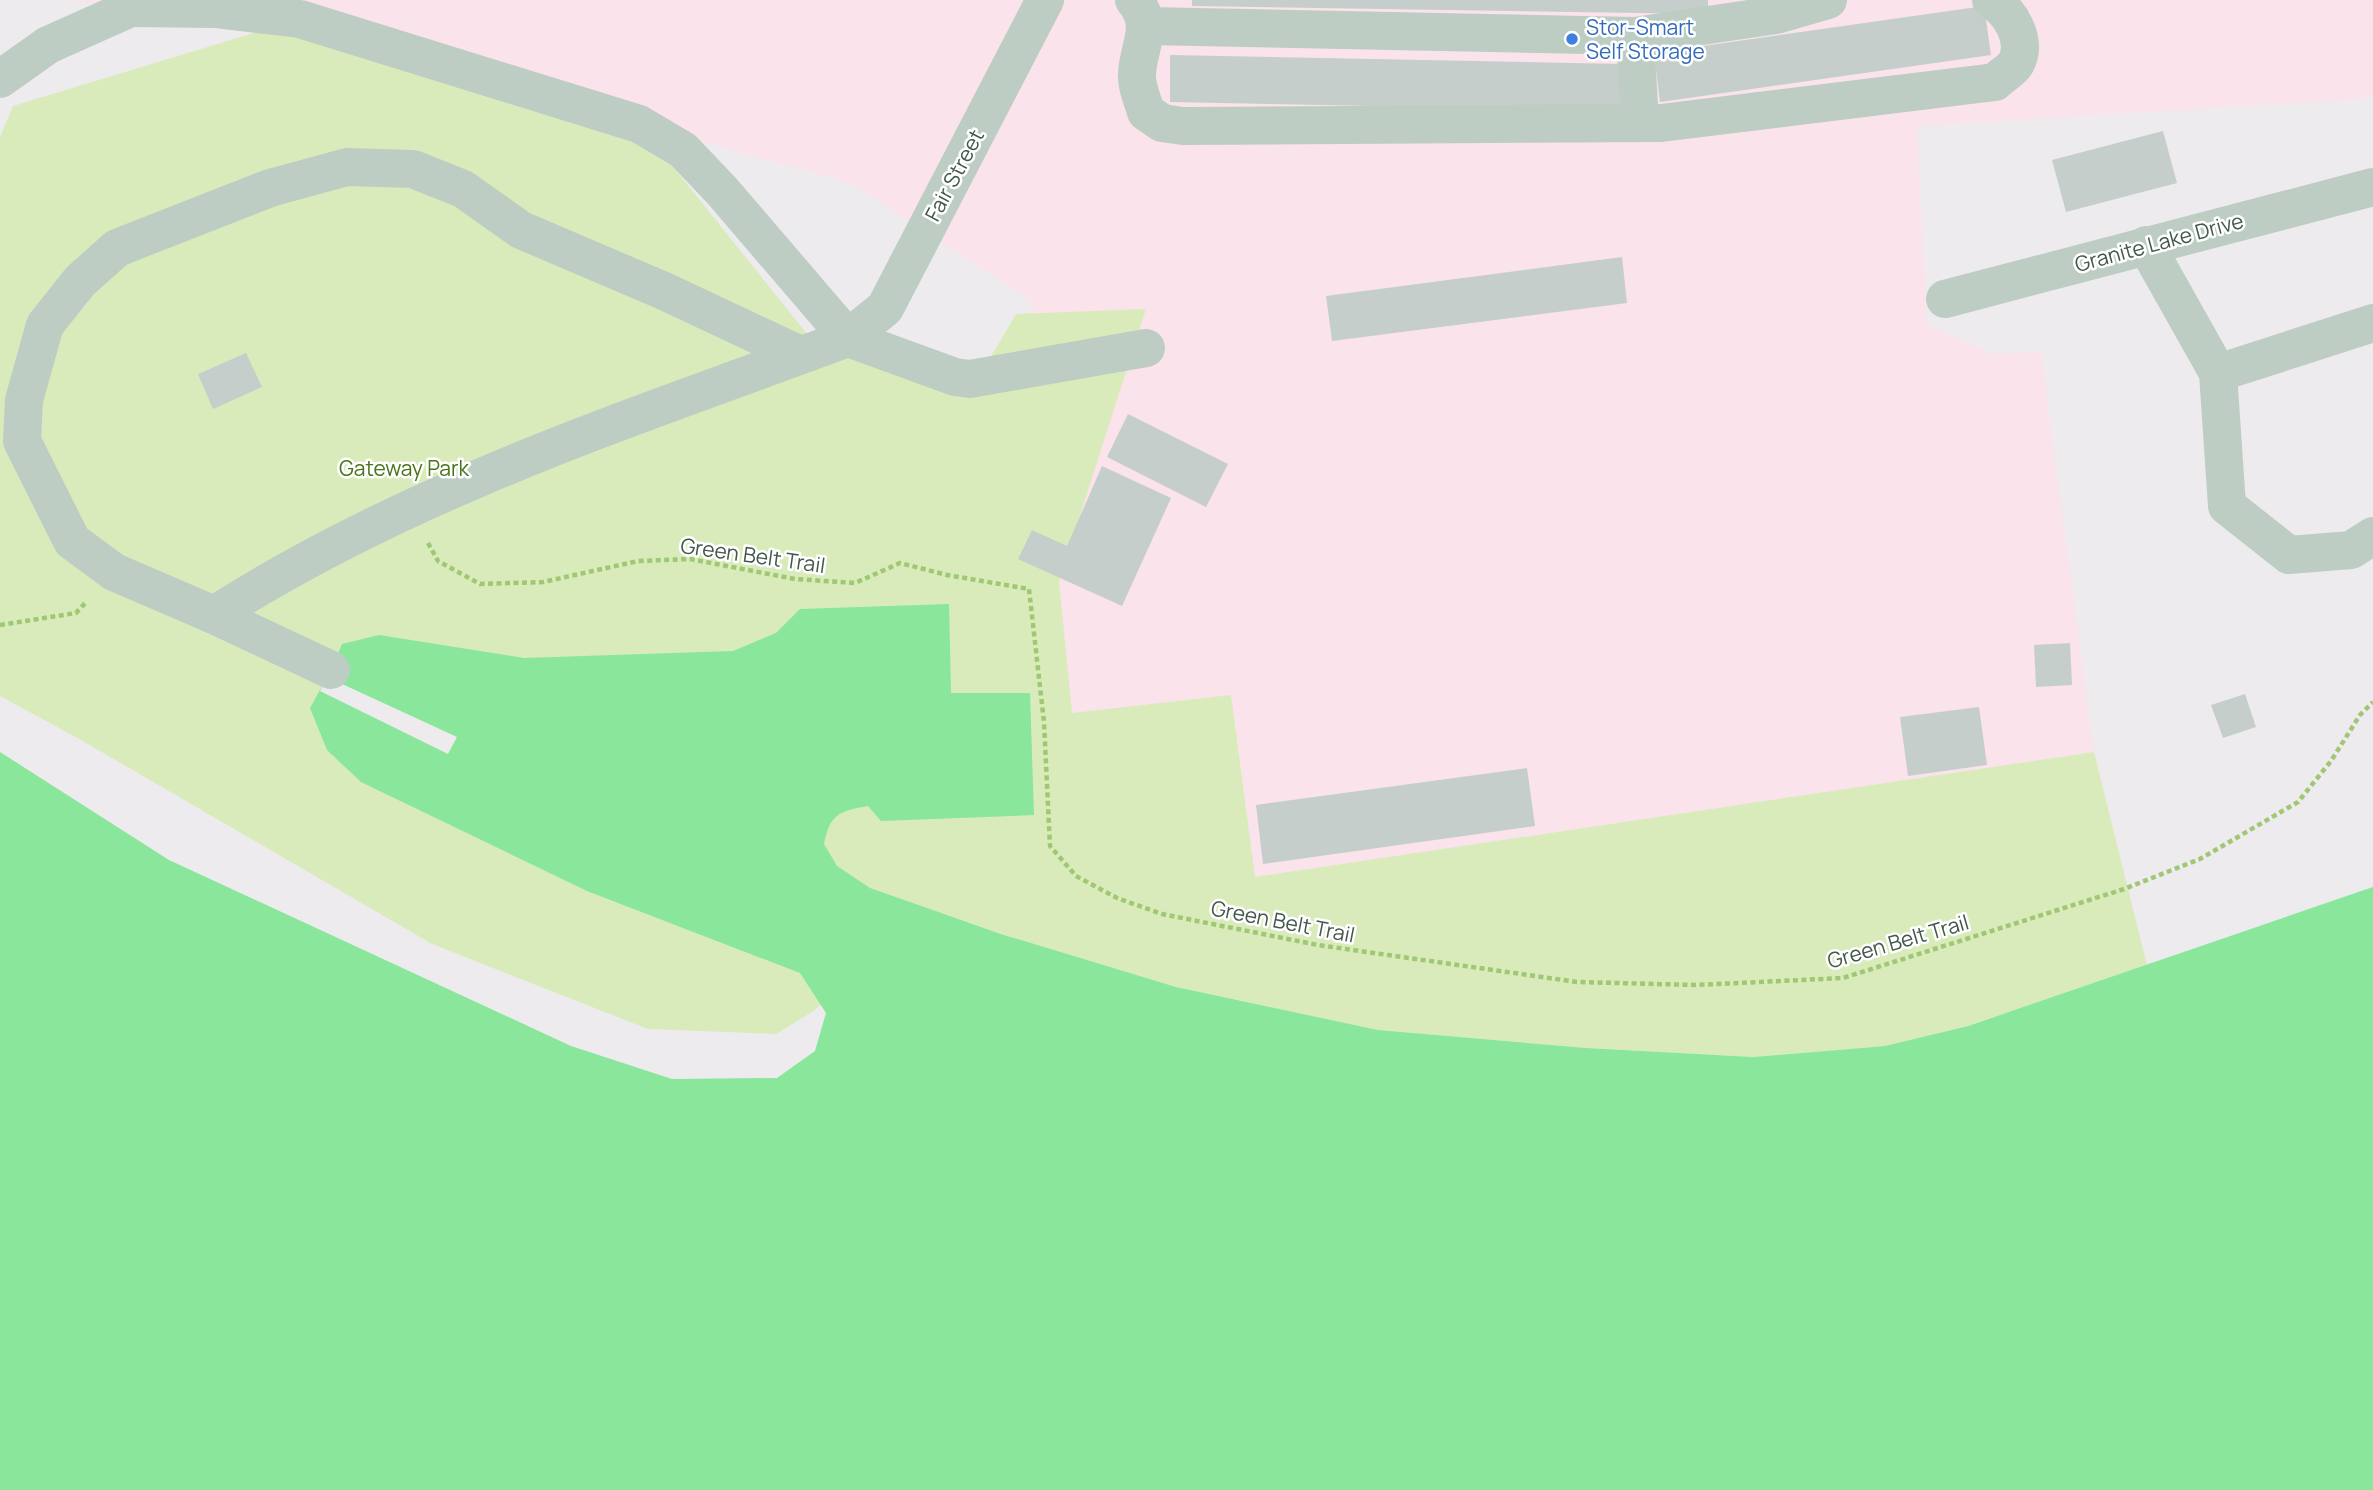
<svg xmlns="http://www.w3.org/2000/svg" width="2373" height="1490" font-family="Manrope,sans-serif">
<rect width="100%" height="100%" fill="#eeebee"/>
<path fill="#fae3ea" d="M 69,0 L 2373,0 L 2373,96 L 2364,99 L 1917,126 L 1927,325 L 1994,354 L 2041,352 L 2094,752 L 1255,877 L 1231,695 L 1072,713 L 1030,300 L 850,183 L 639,124 L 300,19 L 129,8 Z"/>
<path fill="#d9ebba" d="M 300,19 L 639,124 L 819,349 L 973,387 L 1016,314 L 1146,309 L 1059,581 L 1072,713 L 1231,695 L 1255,877 L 2094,752 L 2147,965 L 1967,1026 L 1885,1046 L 1753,1057 L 1586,1048 L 1378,1030 L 1176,987 L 1026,942 L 934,911 L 812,1012 L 776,1034 L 648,1029 L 432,944 L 81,740 L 0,696 L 0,137 L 13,106 Z"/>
<path fill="#89e69b" d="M 949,604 L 951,693 L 1030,693 L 1034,815 L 881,821 L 868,806 C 839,811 830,814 824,844 L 837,866 L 870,888 L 1001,934 L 1176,987 L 1378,1030 L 1586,1048 L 1753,1057 L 1885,1046 L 1968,1026 L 2373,887 L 2373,1490 L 0,1490 L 0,752 L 169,860 L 571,1046 L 672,1079 L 777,1078 L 815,1051 L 826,1013 L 800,973 L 587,891 L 361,782 L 327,750 L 310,708 L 331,670 L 342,644 L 379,635 L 524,658 L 733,651 L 776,633 L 800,609 Z"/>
<path fill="#eeebee" d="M 327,677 L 457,737 L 448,754 L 320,691 Z"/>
<g fill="#c5cecb">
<path d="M 1192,0 L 1708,0 L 1708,14 L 1192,6 Z"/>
<path d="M 1984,6 L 1991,55 L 1660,102 L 1654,53 Z"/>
<path d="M 1170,55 L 1621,64 L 1620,111 L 1170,102 Z"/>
<path d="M 2163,131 L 2177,183 L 2066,212 L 2052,160 Z"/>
<path d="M 1622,257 L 1627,303 L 1332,341 L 1326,296 Z"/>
<path d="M 246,353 L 262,387 L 213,409 L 198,374 Z"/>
<path d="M 1128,414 L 1228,464 L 1206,507 L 1107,457 Z"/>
<path d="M 1102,466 L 1171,498 L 1122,606 L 1018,559 L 1032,530 L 1067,546 Z"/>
<path d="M 2070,643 L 2072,685 L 2036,687 L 2034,645 Z"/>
<path d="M 2245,694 L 2256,727 L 2223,738 L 2211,705 Z"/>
<path d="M 1979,707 L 1987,765 L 1908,776 L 1900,717 Z"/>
<path d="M 1527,768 L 1535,826 L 1263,864 L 1256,805 Z"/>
</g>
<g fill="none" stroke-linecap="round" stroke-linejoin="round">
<g stroke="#9fc774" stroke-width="4.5" stroke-dasharray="5 3.5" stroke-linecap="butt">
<path d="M 428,543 L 438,561 L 480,584 L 543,582 L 638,561 L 690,559 L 795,579 L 855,583 L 900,563 L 947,575 L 1029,589 L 1044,722 L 1050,846 L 1076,876 L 1117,898 L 1162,914 L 1318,945 L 1577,982 L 1696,985 L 1843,978 L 2124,889 L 2200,859 L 2298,802 L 2331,761 L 2360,715 L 2373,702"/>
<path d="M 0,625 L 76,613 L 87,601"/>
</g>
<g stroke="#bdcdc4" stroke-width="38">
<path d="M 1134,0 C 1156,26 1138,46 1137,74 C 1136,86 1143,101 1146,112 L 1162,123 L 1183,126 L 1661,123 L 1995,82 C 2001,76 2012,70 2016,63 C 2028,40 2010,11 1991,0"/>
<path d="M 129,8 L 215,9 L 300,19 L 639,124 L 683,150 L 722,191 L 848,338 L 955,377 L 970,379 L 1146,348"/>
<path d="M 1147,26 L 1635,36 L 1776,15 L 1828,0"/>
<path d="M 1635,36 L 1640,123"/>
<path d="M 0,79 L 48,45 L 149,0"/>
<path d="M 2146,245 L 2218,373 L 2227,506 L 2289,555 L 2351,550 L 2373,536"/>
<path d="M 1945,299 L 2373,187"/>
<path d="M 800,355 L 664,291 L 521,230 L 463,189 L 413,169 L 347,167 L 270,188 L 117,248 L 80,281 L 45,325 L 24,400 L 22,441 L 72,541 L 114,572 L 214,615 C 411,489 630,419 848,338 L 885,308 L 1045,0"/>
<path d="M 2218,373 L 2373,323"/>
<path d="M 214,615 L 331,670"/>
</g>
</g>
<circle fill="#3f7fe0" stroke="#fff" stroke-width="2.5" cx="1572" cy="39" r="7"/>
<g text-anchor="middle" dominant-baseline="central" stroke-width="5" stroke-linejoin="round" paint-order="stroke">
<g font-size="21" fill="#366cbe" stroke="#fff" text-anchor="start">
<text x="1586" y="27">Stor-Smart<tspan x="1586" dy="24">Self Storage</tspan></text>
</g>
<g font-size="21" fill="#45584d" stroke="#fff">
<text transform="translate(954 175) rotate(-62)">Fair Street</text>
<text transform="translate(2159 242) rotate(-15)">Granite Lake Drive</text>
<text transform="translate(753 555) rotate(8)">Green Belt Trail</text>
<text transform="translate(1283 921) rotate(11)">Green Belt Trail</text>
<text transform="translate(1898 941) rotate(-16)">Green Belt Trail</text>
</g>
<g font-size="21" fill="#49741a" stroke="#fff">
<text x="404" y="468">Gateway Park</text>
</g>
</g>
</svg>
